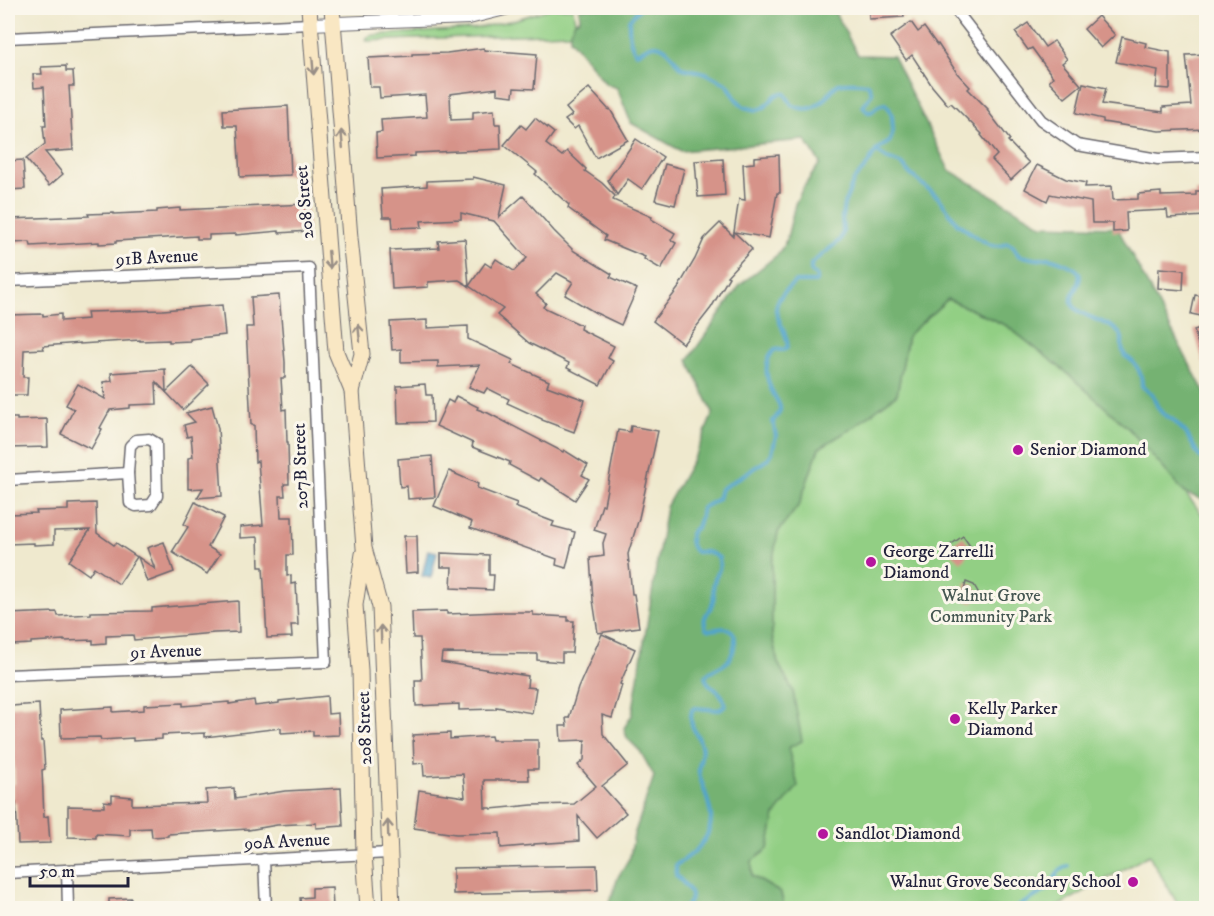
<svg xmlns="http://www.w3.org/2000/svg" width="1214" height="916" font-family="'IM FELL DW Pica',serif">
<rect width="100%" height="100%" fill="#fbf7ec"/>
<filter id="ink" filterUnits="userSpaceOnUse"><feTurbulence type="fractalNoise" baseFrequency=".0167" numOctaves="2"/><feDisplacementMap in="SourceGraphic" scale="12" xChannelSelector="R" yChannelSelector="G"/><feConvolveMatrix kernelMatrix="1 2 1 2 8 2 1 2 1" color-interpolation-filters="sRGB"/></filter>
<filter id="wash" filterUnits="userSpaceOnUse"><feTurbulence type="fractalNoise" baseFrequency=".008" numOctaves="4" result="noise"/><feDisplacementMap in="SourceGraphic" scale="24" xChannelSelector="R" yChannelSelector="G"/><feGaussianBlur stdDeviation="1.35" result="paint"/><feColorMatrix in="noise" values="0 0 0 0 0 0 0 0 0 0 0 0 0 0 0 0 0 1.4 0 .05"/><feComposite in="paint" operator="in"/></filter>
<g filter="url(#wash)">
<rect width="100%" height="100%" fill="#efe9ce"/>
<g fill="#92cf84" stroke="#5a7860" stroke-width="1.5">
<path d="M 552,8 L 573,8 L 575,21 L 570,33 L 366,41 L 367,37 L 373,35 L 472,29 L 514,20 Z"/>
<path d="M 948,299 L 1007,326 L 1066,372 L 1129,429 L 1178,484 L 1206,519 L 1206,908 L 1180,908 L 1149,855 L 1055,908 L 784,908 L 781,893 L 752,876 L 752,861 L 788,748 L 793,691 L 778,663 L 772,636 L 772,564 L 778,532 L 799,505 L 819,448 L 851,429 L 897,394 L 908,335 Z"/>
</g>
<path fill="#75b272" stroke="#4c6a56" stroke-width="1.5" d="M 579,8 L 732,8 L 834,11 L 858,55 L 893,56 L 949,170 L 1042,225 L 1117,227 L 1206,395 L 1206,501 L 1185,493 L 1129,429 L 1066,372 L 1007,326 L 948,299 L 908,335 L 897,394 L 851,429 L 819,448 L 799,505 L 778,532 L 772,564 L 772,636 L 778,663 L 793,691 L 802,741 L 788,748 L 798,786 L 775,815 L 768,849 L 752,861 L 752,876 L 781,893 L 784,908 L 605,908 L 610,902 L 618,877 L 630,857 L 634,835 L 654,776 L 640,751 L 627,738 L 624,728 L 632,715 L 666,507 L 697,452 L 713,413 L 688,360 L 740,285 L 777,255 L 782,248 L 787,238 L 795,204 L 803,188 L 820,163 L 805,140 L 681,151 L 631,123 L 617,88 L 606,84 L 570,39 L 570,33 L 575,21 L 580,19 Z"/>
<path fill="#51a4cc" stroke="#3a6384" stroke-width="1.5" d="M 428,550 L 437,552 L 431,578 L 422,576 Z"/>
<g fill="none" stroke-linecap="round" stroke-linejoin="round">
<g stroke="#51a4cc" stroke-width="4">
<path d="M 640,8 L 629,20 C 629,32 629,43 636,53 C 642,52 644,48 650,46 C 665,40 674,60 682,68 L 706,73 L 728,85 L 736,99 L 744,107 L 756,110 L 764,108 L 776,95 L 782,93 L 785,94 L 792,105 C 806,112 815,109 826,98 C 830,93 833,86 839,84 C 847,82 860,83 868,84 L 872,93 L 863,107 L 868,112 L 871,112 L 878,106 L 885,104 L 889,108 L 892,116 L 893,131 L 890,141 L 876,151 L 866,167 L 854,180 L 844,204 L 842,217 L 843,232 L 840,240 L 811,264 L 811,271 L 817,277 L 817,280 L 815,282 L 795,282 C 787,289 776,298 776,310 C 777,323 802,356 775,349 C 762,361 766,381 774,395 C 776,399 780,404 780,408 C 781,413 776,417 773,421 L 776,436 L 772,453 L 767,460 L 721,489 L 718,499 L 702,508 C 701,514 700,522 697,527 C 696,528 694,529 693,530 C 688,537 690,547 696,552 C 706,551 711,552 719,558 C 721,574 717,569 714,582 C 712,588 715,595 713,602 C 710,614 701,613 706,629 C 714,632 722,625 730,630 C 739,635 734,653 728,661 C 722,668 710,669 705,677 C 709,691 723,687 725,706 L 719,710 L 695,708 L 692,710 C 688,728 697,730 701,745 C 704,754 698,763 699,772 C 700,780 704,788 706,795 C 708,802 711,810 711,818 C 711,840 693,855 676,865 L 676,875 C 685,886 699,894 685,908"/>
<path d="M 876,151 L 888,159 L 903,165 L 910,174 L 939,198 L 957,223 L 978,238 L 990,245 L 1001,246 L 1007,243 L 1013,246 L 1019,256 C 1025,256 1032,259 1037,259 C 1040,260 1043,258 1047,258 C 1053,258 1077,267 1079,273 C 1084,284 1064,297 1075,308 C 1085,319 1116,322 1122,338 C 1122,338 1122,346 1122,347 C 1122,350 1124,353 1125,356 C 1136,362 1142,373 1142,386 L 1153,395 L 1158,408 L 1162,413 L 1173,420 L 1186,433 L 1199,456 L 1206,460"/>
<path d="M 1016,908 L 1048,889 L 1059,871 L 1068,866"/>
</g>
</g>
<g id="blocks">
<g fill="#d69389">
<path d="M 869,8 L 903,8 L 904,17 L 869,19 Z"/>
<path d="M 1098,16 L 1115,35 L 1101,48 L 1084,29 Z"/>
<path d="M 911,22 L 918,32 L 924,27 L 937,45 L 938,44 L 957,73 L 970,87 L 968,89 L 988,109 L 987,110 L 1010,140 L 1008,141 L 1029,163 L 1011,180 L 992,160 L 997,155 L 981,135 L 982,134 L 951,103 L 948,105 L 932,86 L 912,55 L 906,60 L 890,37 Z"/>
<path d="M 1028,23 L 1045,47 L 1054,41 L 1067,59 L 1062,63 L 1081,85 L 1065,98 L 1049,81 L 1053,77 L 1032,48 L 1028,50 L 1015,32 Z"/>
<path d="M 1122,37 L 1146,43 L 1145,47 L 1170,52 L 1170,89 L 1156,88 L 1158,70 L 1116,62 Z"/>
<path d="M 484,48 L 484,50 L 537,54 L 534,89 L 514,88 L 513,96 L 497,94 L 497,88 L 450,94 L 451,120 L 473,119 L 473,112 L 494,110 L 495,124 L 500,124 L 501,149 L 415,153 L 415,156 L 377,158 L 376,133 L 382,132 L 381,120 L 427,117 L 425,95 L 380,98 L 379,87 L 370,87 L 368,58 L 412,56 L 412,54 L 447,53 Z"/>
<path d="M 1206,54 L 1206,72 L 1203,72 L 1204,103 L 1206,103 L 1206,129 L 1159,131 L 1103,122 L 1103,119 L 1076,113 L 1083,83 L 1106,88 L 1102,104 L 1163,112 L 1163,107 L 1191,105 L 1186,55 Z"/>
<path d="M 66,66 L 66,71 L 73,71 L 74,86 L 69,86 L 73,150 L 45,152 L 63,174 L 49,186 L 26,159 L 45,144 L 43,126 L 46,126 L 44,87 L 34,88 L 33,74 L 42,74 L 41,67 Z"/>
<path d="M 589,88 L 609,110 L 610,109 L 628,140 L 596,158 L 578,126 L 574,129 L 565,120 L 572,115 L 566,108 Z"/>
<path d="M 288,106 L 291,175 L 240,177 L 237,126 L 224,126 L 223,110 Z"/>
<path d="M 535,118 L 554,133 L 546,144 L 562,156 L 567,151 L 586,169 L 585,171 L 602,183 L 615,196 L 613,200 L 652,217 L 651,219 L 675,233 L 671,240 L 676,243 L 661,269 L 644,259 L 645,257 L 604,240 L 606,236 L 568,208 L 569,205 L 535,174 L 537,172 L 504,145 L 521,125 L 526,129 Z"/>
<path d="M 636,139 L 663,157 L 642,189 L 628,179 L 617,195 L 608,180 Z"/>
<path d="M 779,155 L 780,193 L 777,193 L 769,238 L 734,232 L 739,199 L 745,200 L 743,164 L 754,163 L 754,157 Z"/>
<path d="M 723,159 L 725,195 L 698,197 L 695,161 Z"/>
<path d="M 23,160 L 25,189 L 8,190 L 8,161 Z"/>
<path d="M 665,164 L 684,169 L 675,205 L 655,200 Z"/>
<path d="M 1037,165 L 1066,179 L 1086,183 L 1085,187 L 1112,186 L 1113,200 L 1138,199 L 1138,194 L 1161,192 L 1161,196 L 1196,195 L 1196,191 L 1206,191 L 1206,216 L 1168,218 L 1167,210 L 1126,212 L 1127,231 L 1113,232 L 1113,223 L 1092,223 L 1091,202 L 1050,194 L 1047,201 L 1025,189 Z"/>
<path d="M 473,177 L 506,185 L 499,217 L 523,196 L 554,231 L 574,251 L 612,274 L 610,277 L 637,289 L 621,325 L 596,313 L 565,295 L 573,282 L 557,273 L 536,294 L 546,303 L 543,307 L 581,325 L 580,329 L 614,346 L 608,358 L 613,361 L 600,385 L 567,368 L 569,363 L 529,343 L 497,315 L 503,309 L 469,286 L 485,263 L 491,267 L 496,259 L 514,271 L 527,258 L 494,221 L 461,213 L 461,219 L 421,221 L 422,227 L 393,228 L 392,217 L 383,217 L 381,189 L 427,186 L 427,181 L 473,179 Z"/>
<path d="M 306,204 L 308,231 L 279,233 L 279,231 L 236,235 L 236,234 L 209,235 L 209,239 L 197,239 L 197,236 L 116,241 L 116,243 L 99,244 L 99,242 L 31,246 L 30,242 L 12,243 L 10,219 L 89,216 L 88,214 L 114,213 L 114,214 L 157,212 L 157,210 L 180,208 L 180,210 Z"/>
<path d="M 720,223 L 733,236 L 734,232 L 752,249 L 727,276 L 729,277 L 711,308 L 683,344 L 653,321 L 680,286 L 679,286 L 695,259 L 704,239 Z"/>
<path d="M 465,239 L 469,286 L 459,280 L 428,282 L 428,287 L 392,289 L 390,250 L 439,248 L 438,241 Z"/>
<path d="M 1159,268 L 1184,270 L 1183,290 L 1158,288 Z"/>
<path d="M 279,295 L 285,362 L 285,378 L 281,378 L 283,410 L 286,409 L 287,442 L 288,442 L 289,484 L 284,484 L 285,496 L 280,496 L 281,517 L 292,517 L 293,555 L 287,555 L 287,576 L 291,575 L 291,584 L 296,583 L 298,625 L 291,625 L 292,637 L 267,638 L 263,567 L 259,567 L 258,537 L 240,538 L 240,527 L 263,525 L 258,461 L 255,462 L 254,425 L 251,425 L 246,327 L 253,327 L 251,297 Z"/>
<path d="M 1195,295 L 1206,297 L 1206,317 L 1191,314 Z"/>
<path d="M 222,305 L 225,335 L 190,339 L 190,341 L 169,342 L 169,340 L 140,341 L 140,340 L 80,344 L 80,343 L 43,346 L 44,349 L 24,350 L 23,377 L 28,377 L 27,395 L 8,395 L 8,315 L 43,314 L 43,316 L 61,314 L 61,321 L 88,319 L 87,312 L 163,310 Z"/>
<path d="M 427,320 L 427,328 L 468,326 L 468,339 L 513,360 L 511,364 L 549,381 L 547,386 L 585,400 L 574,432 L 542,420 L 542,419 L 507,403 L 509,399 L 487,388 L 484,393 L 469,387 L 480,365 L 438,367 L 438,361 L 401,362 L 401,349 L 392,350 L 390,322 Z"/>
<path d="M 1206,326 L 1206,362 L 1203,362 L 1194,330 Z"/>
<path d="M 192,367 L 209,384 L 183,410 L 166,392 Z"/>
<path d="M 165,369 L 166,392 L 156,382 L 157,404 L 130,405 L 130,408 L 110,410 L 100,428 L 102,429 L 91,449 L 61,434 L 74,409 L 66,405 L 78,384 L 105,399 L 103,382 L 112,381 L 111,373 Z"/>
<path d="M 425,384 L 426,395 L 432,395 L 433,422 L 398,423 L 397,386 Z"/>
<path d="M 456,396 L 478,407 L 477,409 L 488,413 L 563,452 L 564,450 L 588,465 L 582,475 L 589,479 L 575,500 L 541,478 L 539,481 L 509,465 L 510,462 L 472,447 L 473,443 L 436,426 L 448,400 L 453,403 Z"/>
<path d="M 212,406 L 218,428 L 222,496 L 197,498 L 203,488 L 188,489 L 188,458 L 193,457 L 191,436 L 187,437 L 184,425 L 195,422 L 186,413 Z"/>
<path d="M 8,418 L 17,418 L 17,420 L 47,419 L 48,447 L 8,448 Z"/>
<path d="M 631,426 L 658,431 L 639,518 L 628,554 L 632,594 L 634,594 L 639,627 L 598,633 L 593,600 L 590,558 L 604,556 L 603,543 L 606,534 L 594,530 L 602,505 L 604,505 L 618,430 L 630,432 Z"/>
<path d="M 432,456 L 435,497 L 408,499 L 407,486 L 400,487 L 398,459 Z"/>
<path d="M 449,471 L 478,484 L 477,488 L 517,503 L 515,507 L 554,522 L 552,526 L 575,532 L 566,568 L 556,565 L 557,559 L 470,528 L 472,522 L 434,506 Z"/>
<path d="M 195,502 L 224,517 L 208,547 L 220,554 L 207,574 L 172,552 L 188,527 L 184,524 Z"/>
<path d="M 96,503 L 97,533 L 114,545 L 116,543 L 137,557 L 119,584 L 94,567 L 89,575 L 69,561 L 90,530 L 54,531 L 54,544 L 34,545 L 34,543 L 8,544 L 9,514 L 37,513 L 36,511 L 68,510 L 68,504 Z"/>
<path d="M 404,536 L 417,536 L 418,572 L 406,573 Z"/>
<path d="M 963,536 L 972,549 L 961,562 L 946,548 Z"/>
<path d="M 164,542 L 174,572 L 147,582 L 138,557 L 155,569 L 147,548 Z"/>
<path d="M 441,553 L 489,555 L 489,575 L 494,575 L 493,590 L 451,588 L 452,567 L 441,567 Z"/>
<path d="M 966,582 L 974,585 L 978,592 L 976,600 L 972,603 L 962,599 Z"/>
<path d="M 238,601 L 239,632 L 214,633 L 134,640 L 133,635 L 106,636 L 106,643 L 93,644 L 93,640 L 64,641 L 64,640 L 31,642 L 31,644 L 12,645 L 12,638 L 8,638 L 8,614 L 57,612 L 58,616 L 91,614 L 91,612 L 152,611 L 152,608 Z"/>
<path d="M 447,611 L 447,614 L 501,612 L 533,612 L 533,615 L 568,617 L 568,621 L 574,621 L 572,653 L 562,653 L 562,662 L 537,660 L 537,654 L 442,653 L 441,662 L 528,676 L 527,687 L 536,688 L 532,713 L 496,707 L 496,709 L 459,710 L 459,704 L 416,706 L 415,680 L 422,680 L 420,638 L 413,638 L 412,612 Z"/>
<path d="M 602,634 L 635,649 L 620,684 L 622,685 L 612,718 L 602,715 L 603,734 L 628,765 L 602,786 L 626,813 L 597,838 L 578,816 L 579,841 L 534,844 L 534,845 L 501,848 L 500,833 L 456,834 L 414,828 L 419,790 L 465,797 L 463,774 L 424,776 L 423,763 L 414,764 L 413,735 L 450,733 L 450,739 L 491,736 L 492,740 L 538,740 L 538,769 L 528,769 L 529,780 L 484,780 L 485,808 L 491,808 L 491,809 L 532,805 L 574,804 L 596,786 L 578,765 L 584,760 L 585,740 L 561,741 L 560,726 L 567,726 L 566,718 L 569,718 L 578,688 Z"/>
<path d="M 327,696 L 328,714 L 338,713 L 339,735 L 313,736 L 313,731 L 281,733 L 281,728 L 205,737 L 205,733 L 162,735 L 162,739 L 133,741 L 133,738 L 101,740 L 100,737 L 61,738 L 60,710 L 113,707 L 113,712 L 144,710 L 144,705 L 183,703 L 183,706 L 229,702 L 229,704 L 254,700 L 255,706 L 279,703 L 279,701 Z"/>
<path d="M 39,704 L 41,741 L 43,741 L 45,769 L 42,770 L 44,817 L 48,816 L 50,843 L 18,844 L 16,803 L 13,803 L 12,784 L 15,784 L 11,706 Z"/>
<path d="M 234,788 L 235,799 L 285,791 L 341,788 L 343,826 L 316,828 L 316,823 L 277,825 L 248,830 L 248,829 L 168,834 L 168,836 L 152,837 L 151,828 L 130,829 L 130,836 L 96,834 L 96,838 L 68,837 L 68,806 L 104,807 L 104,801 L 112,802 L 112,795 L 132,797 L 132,805 L 207,803 L 206,790 Z"/>
<path d="M 597,865 L 598,890 L 453,894 L 453,868 Z"/>
<path d="M 332,887 L 333,909 L 301,909 L 300,898 L 312,897 L 312,888 Z"/>
<path d="M 131,898 L 131,909 L 109,909 L 109,899 Z"/>
</g>
</g>
</g>
<g filter="url(#ink)">
<use href="#blocks" fill-opacity="0" stroke="#6a686e" stroke-width="1.5"/>
<g fill="none" stroke-linecap="round" stroke-linejoin="round">
<g stroke="#6a686e" stroke-width="13">
<g id="minor">
<path d="M 954,8 L 1041,120 L 1077,145 L 1158,159 L 1206,157"/>
<path d="M 8,38 L 310,24"/>
<path d="M 8,281 L 309,268 L 326,662 L 8,675"/>
<path d="M 149,439 L 156,443 L 157,496 L 151,505 L 136,506 L 130,503 L 128,473 L 130,446 L 136,440 Z"/>
<path d="M 8,480 L 128,473"/>
<path d="M 264,859 L 266,908"/>
<path d="M 67,870 L 68,908"/>
<path d="M 8,873 L 389,853"/>
</g>
</g>
<g stroke="#6a686e" stroke-width="14">
<path id="tertiary" d="M 310,24 L 469,18 L 509,8"/>
</g>
<g stroke="#6a686e" stroke-width="17">
<g id="secondary">
<path d="M 309,8 L 336,352 L 352,391"/>
<path d="M 332,8 L 350,238 L 362,354 L 352,391 L 364,548 L 380,607 L 392,908"/>
<path d="M 363,554 L 355,605 L 360,670 L 364,854 L 368,908"/>
</g>
</g>
<use href="#minor" stroke="#fff" stroke-width="10"/>
<use href="#tertiary" stroke="#fff" stroke-width="12"/>
<use href="#secondary" stroke="#f9e7c3" stroke-width="15"/>
</g>
<defs><path id="oneway-shaft" d="M-6 0H5M1.5-3L5.5 0L1.5 3" fill="none" stroke-width="1.6" stroke-linecap="round" stroke-linejoin="round" transform="scale(1.5)"/></defs>
<g stroke="#988e86">
<use href="#oneway-shaft" transform="translate(313 66) rotate(85)"/>
<use href="#oneway-shaft" transform="translate(342 139) rotate(-95)"/>
<use href="#oneway-shaft" transform="translate(329 260) rotate(85)"/>
<use href="#oneway-shaft" transform="translate(359 333) rotate(-96)"/>
<use href="#oneway-shaft" transform="translate(381 634) rotate(-92)"/>
<use href="#oneway-shaft" transform="translate(388 829) rotate(-92)"/>
</g>
</g>
<g fill="#b5179e" stroke="#fbf7ec" stroke-width="2">
<circle cx="1018" cy="450" r="6"/>
<circle cx="871" cy="562" r="6"/>
<circle cx="955" cy="719" r="6"/>
<circle cx="823" cy="834" r="6"/>
<circle cx="1133" cy="882" r="6"/>
</g>
<g text-anchor="middle" dominant-baseline="central" stroke-width="6" stroke-linejoin="round" paint-order="stroke">
<g font-size="18" fill="#22223b" stroke="#fbf7ec">
<text transform="translate(305 202) rotate(-95)">208 Street</text>
<text transform="translate(157 258) rotate(-3)">91B Avenue</text>
<text transform="translate(301 466) rotate(-92)">207B Street</text>
<text transform="translate(166 652) rotate(-2)">91 Avenue</text>
<text transform="translate(365 728) rotate(-92)">208 Street</text>
<text transform="translate(287 842) rotate(-3)">90A Avenue</text>
</g>
<g font-size="18" fill="#22223b" stroke="#fbf7ec" text-anchor="start">
<text x="1030" y="450">Senior Diamond</text>
<text x="883" y="552">George Zarrelli<tspan x="883" dy="21">Diamond</tspan></text>
<text x="967" y="709">Kelly Parker<tspan x="967" dy="21">Diamond</tspan></text>
<text x="835" y="834">Sandlot Diamond</text>
<text x="1121" y="882" text-anchor="end">Walnut Grove Secondary School</text>
</g>
<g font-size="18" fill="#445651" stroke="#fbf7ec">
<text x="991" y="596">Walnut Grove<tspan x="991" dy="21">Community Park</tspan></text>
</g>
</g>
<rect width="1214" height="916" fill="none" stroke="#fbf7ec" stroke-width="30"/>
<path d="M30 877v9h98v-9" fill="none" stroke="#22223b" stroke-width="3"/>
<text x="39" y="877" font-size="18" fill="#22223b" stroke="#fbf7ec" stroke-width="4.5" paint-order="stroke">50 m</text>
</svg>
